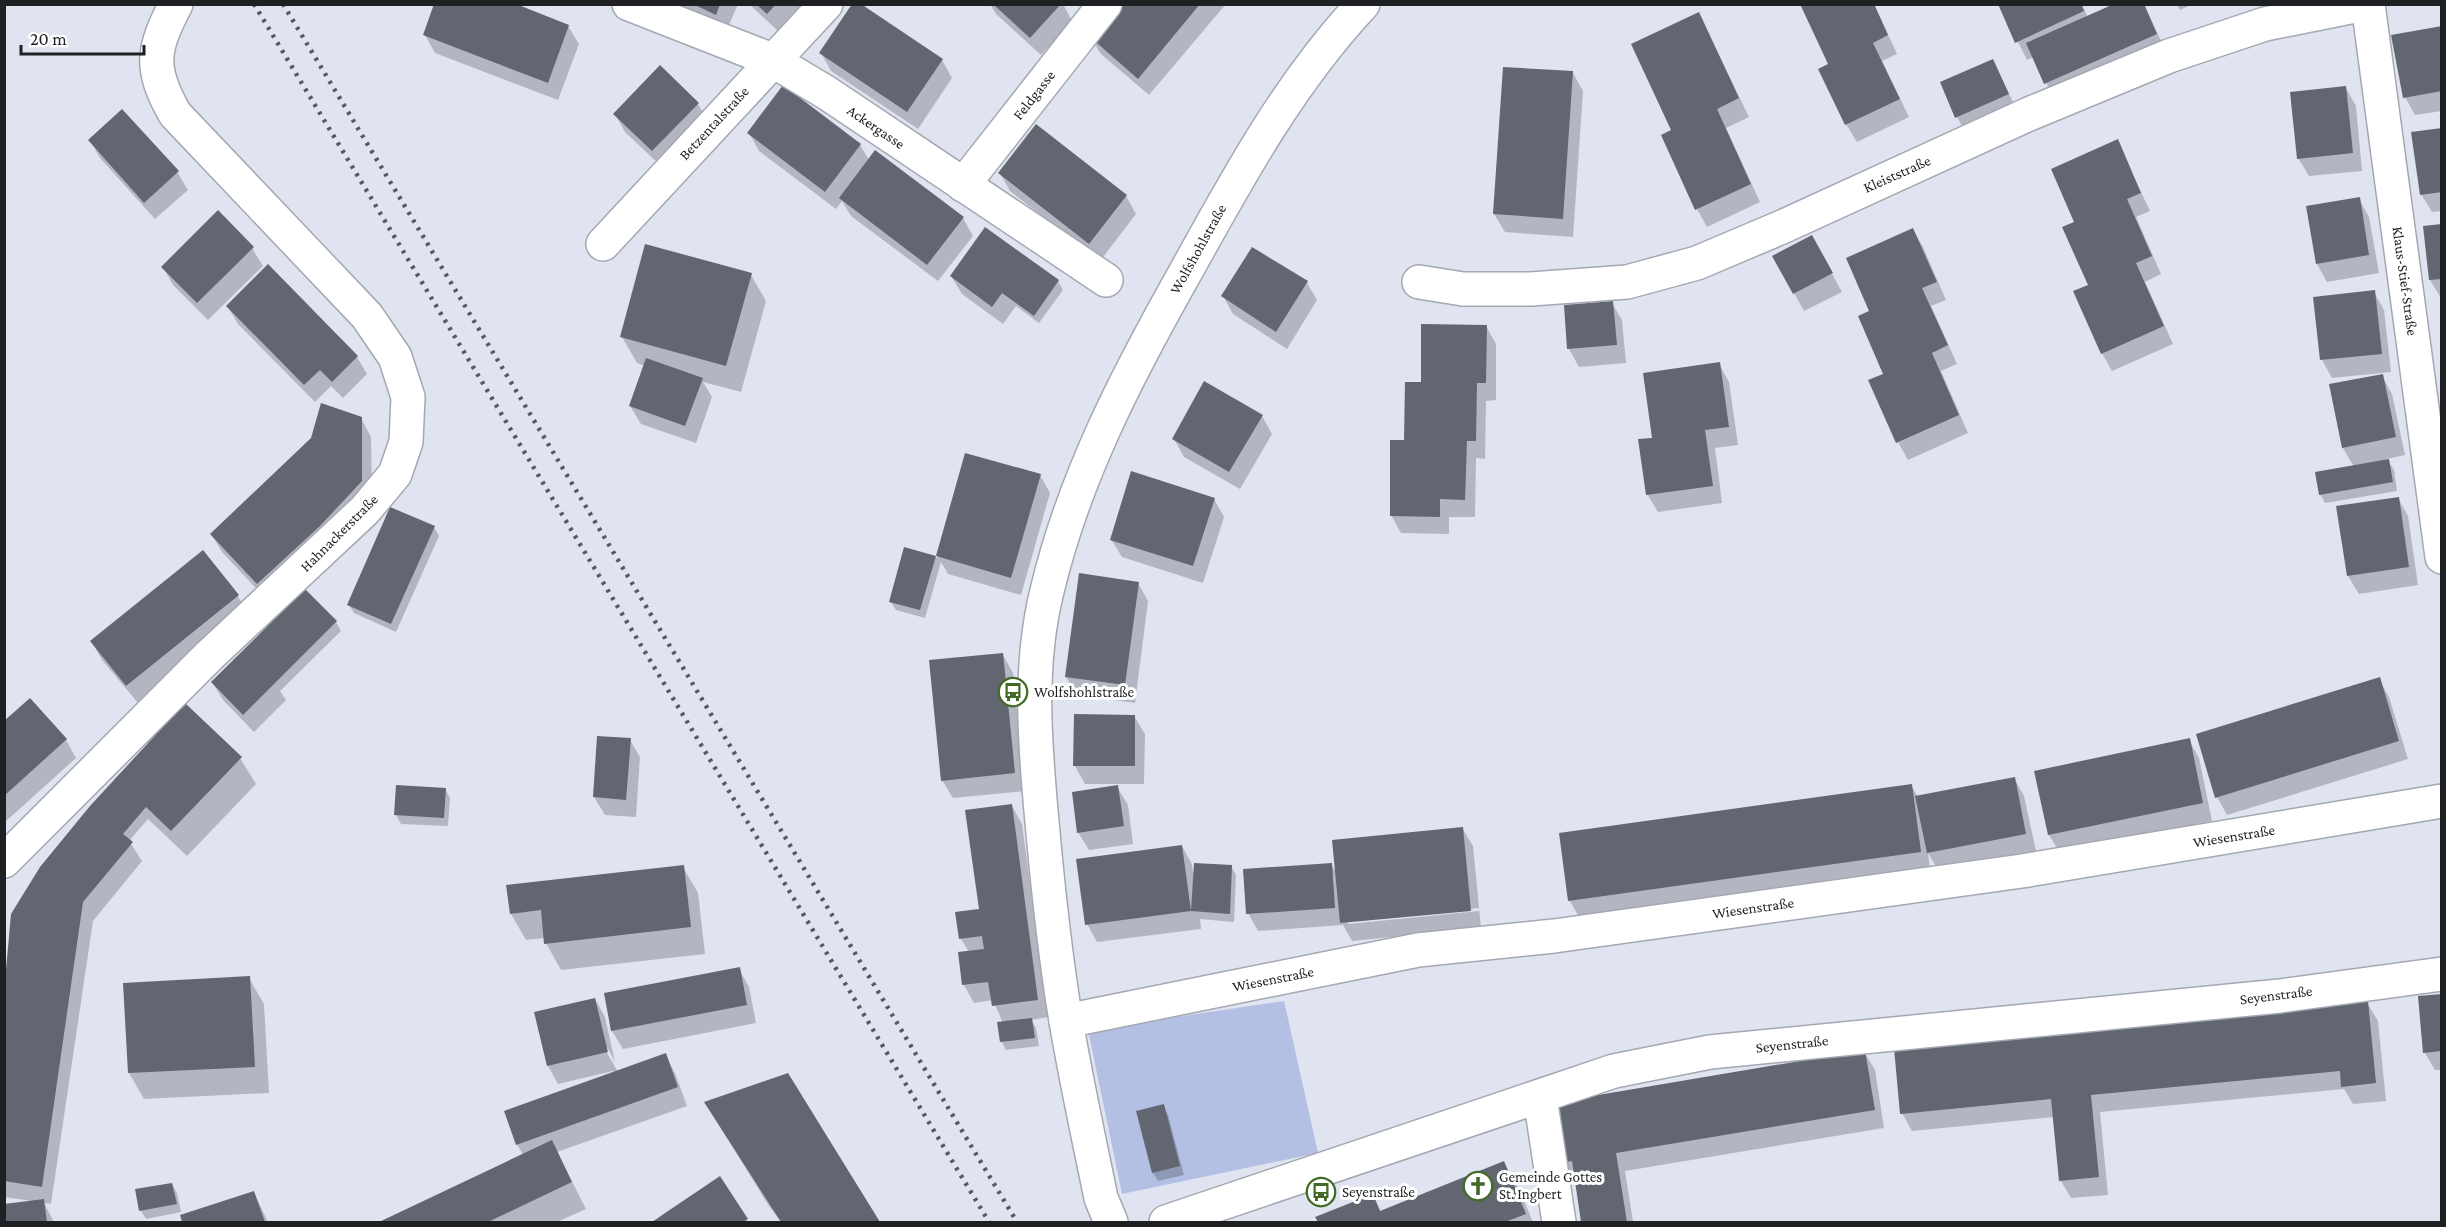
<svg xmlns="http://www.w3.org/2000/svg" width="2446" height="1227" font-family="'Crimson Pro',serif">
<rect width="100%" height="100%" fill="#e0e4f0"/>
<path fill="#b3c0e4" d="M 1284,1001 L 1318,1153 L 1122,1194 L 1088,1030 Z"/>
<g fill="#0003" fill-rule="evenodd">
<path d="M 665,4 L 738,4 L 726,32 Z"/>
<path d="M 749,4 L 802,4 L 778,31 Z"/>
<path d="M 990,4 L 1063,4 L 1072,21 L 1041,55 L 996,14 Z"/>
<path d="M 1117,4 L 1226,4 L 1149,95 L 1101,54 L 1090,37 Z"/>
<path d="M 1874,4 L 1897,54 L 1882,61 L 1909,117 L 1857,142 L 1846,124 L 1830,65 Z"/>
<path d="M 1999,4 L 2082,4 L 2088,18 L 2118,4 L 2144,4 L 2166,52 L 2055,101 L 2034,57 L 2027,60 Z"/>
<path d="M 2177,4 L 2193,4 L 2180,10 Z"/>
<path d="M 1699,14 L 1749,117 L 1726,128 L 1760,202 L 1707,227 L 1697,209 L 1673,131 Z"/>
<path d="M 568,26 L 579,44 L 558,100 L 435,53 L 425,35 Z"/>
<path d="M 2442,27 L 2442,111 L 2415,115 L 2405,97 Z"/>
<path d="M 821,53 L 942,60 L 952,78 L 918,129 L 831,71 Z"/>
<path d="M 1993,61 L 2018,112 L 1967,135 L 1957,117 Z"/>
<path d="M 661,67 L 698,104 L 708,122 L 663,168 L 625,132 L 615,114 Z"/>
<path d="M 1573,73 L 1583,91 L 1573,237 L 1505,232 L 1494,214 Z"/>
<path d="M 2346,88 L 2356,106 L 2362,171 L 2309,176 L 2298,158 Z"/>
<path d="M 2442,130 L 2442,211 L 2432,212 L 2421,194 Z"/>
<path d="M 749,133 L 860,145 L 869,160 L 963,218 L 973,236 L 938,281 L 851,216 L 842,201 L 836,209 L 759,151 Z"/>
<path d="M 90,140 L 177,172 L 188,190 L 155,219 L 100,158 Z"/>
<path d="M 2117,141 L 2150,211 L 2136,217 L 2161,274 L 2145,282 L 2173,344 L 2112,371 L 2102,353 L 2076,223 Z"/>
<path d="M 1000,173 L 1126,196 L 1136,214 L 1100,261 L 1010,191 Z"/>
<path d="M 2359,199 L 2369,217 L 2379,273 L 2327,282 L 2317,264 Z"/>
<path d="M 2442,226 L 2442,298 L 2441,298 L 2430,280 L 2424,228 Z"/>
<path d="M 1913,230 L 1923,247 L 1946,300 L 1931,306 L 1957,364 L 1941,371 L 1968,433 L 1908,460 L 1898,442 L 1871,312 Z"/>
<path d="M 252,248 L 263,266 L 208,320 L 173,285 L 163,267 Z"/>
<path d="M 1822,255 L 1842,292 L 1804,311 L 1774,257 Z"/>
<path d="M 751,275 L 766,301 L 741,392 L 703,382 L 712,397 L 696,443 L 641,424 L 630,406 L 645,366 L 637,363 L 622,337 Z"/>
<path d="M 951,276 L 1058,281 L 1063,290 L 1039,323 L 1016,306 L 1003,324 L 962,294 Z"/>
<path d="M 1307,283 L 1317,300 L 1287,349 L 1233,314 L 1223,296 Z"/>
<path d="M 2374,292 L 2384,310 L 2391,372 L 2332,378 L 2322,360 Z"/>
<path d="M 1612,303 L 1622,320 L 1626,363 L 1579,367 L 1569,349 L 1565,306 Z"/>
<path d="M 228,307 L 357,357 L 367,374 L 343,398 L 331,386 L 315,402 L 238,324 Z"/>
<path d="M 1486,326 L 1496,344 L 1496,400 L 1486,401 L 1485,459 L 1476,458 L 1475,517 L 1449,517 L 1449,534 L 1401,533 L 1391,515 L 1406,441 Z"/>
<path d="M 1719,364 L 1729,382 L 1738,445 L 1715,448 L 1722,503 L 1658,512 L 1647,494 L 1654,439 Z"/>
<path d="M 2382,376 L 2392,394 L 2405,455 L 2387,459 L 2394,470 L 2397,491 L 2325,503 L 2320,494 L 2354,467 L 2343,448 L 2331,386 Z"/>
<path d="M 1262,416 L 1272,434 L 1240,489 L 1184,457 L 1174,439 Z"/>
<path d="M 361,418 L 371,437 L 372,499 L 268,601 L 222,552 L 212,535 Z"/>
<path d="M 1040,475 L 1050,493 L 1021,595 L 948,574 L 941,562 L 925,618 L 896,610 L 891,602 L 905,549 L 937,558 Z"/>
<path d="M 2398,498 L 2408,516 L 2418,585 L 2359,594 L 2348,576 Z"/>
<path d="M 1214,499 L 1224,517 L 1203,583 L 1122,557 L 1111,539 Z"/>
<path d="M 434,527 L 439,536 L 396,632 L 354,613 L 349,605 Z"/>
<path d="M 1138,583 L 1148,601 L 1135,703 L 1077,695 L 1066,677 Z"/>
<path d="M 305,591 L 336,622 L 341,631 L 280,691 L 286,700 L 254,732 L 223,700 L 212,682 Z"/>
<path d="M 237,595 L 248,613 L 138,703 L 102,660 L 92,642 Z"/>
<path d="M 1003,655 L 1013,673 L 1025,791 L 953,798 L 942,780 Z"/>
<path d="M 2379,679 L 2389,697 L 2408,759 L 2227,815 L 2217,797 Z"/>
<path d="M 1134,716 L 1145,734 L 1144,784 L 1085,784 L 1075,766 Z"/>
<path d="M 4,723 L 66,740 L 76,758 L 4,823 Z"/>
<path d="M 630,740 L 640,757 L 636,817 L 605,815 L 594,797 Z"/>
<path d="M 2189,740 L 2199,758 L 2212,821 L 2060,853 L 2049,835 L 2036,772 Z"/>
<path d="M 240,758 L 256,784 L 187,856 L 148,819 L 129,841 L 142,861 L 93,921 L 51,1204 L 44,1203 L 54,1222 L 4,1222 L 4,1206 L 32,1201 L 4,1197 L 4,1003 L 91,807 Z"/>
<path d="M 2014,778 L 2024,796 L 2036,851 L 1938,870 L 1928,853 L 1930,870 L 1580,919 L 1570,901 L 1561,834 L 1911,785 L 1918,797 Z"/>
<path d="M 1117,787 L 1128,805 L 1133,844 L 1089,850 L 1078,832 Z"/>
<path d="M 445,789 L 450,798 L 448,826 L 401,824 L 396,815 Z"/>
<path d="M 1012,806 L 1022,824 L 1048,1017 L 1031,1020 L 1036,1028 L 1039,1046 L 1006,1050 L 1001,1041 L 1003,1023 L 993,1000 L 974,1003 L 964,985 L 969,952 L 961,939 L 980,910 Z"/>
<path d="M 1462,828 L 1473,846 L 1481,928 L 1352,941 L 1343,925 L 1258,931 L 1248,913 L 1331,864 L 1337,874 ZM 1479,908 L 1479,911 L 1348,924 L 1348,921 Z"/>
<path d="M 1182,846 L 1192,864 L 1193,873 L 1231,866 L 1236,875 L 1234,922 L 1200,919 L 1201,929 L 1097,942 L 1087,924 Z"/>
<path d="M 683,867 L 698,893 L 705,954 L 561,970 L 546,943 L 545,938 L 526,940 L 511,914 Z"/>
<path d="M 739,969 L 749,987 L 756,1023 L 623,1049 L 612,1031 L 606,994 Z"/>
<path d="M 249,978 L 264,1004 L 269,1093 L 144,1099 L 129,1073 Z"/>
<path d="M 2442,995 L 2442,1070 L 2435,1070 L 2425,1053 Z"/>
<path d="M 595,999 L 605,1017 L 615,1062 L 606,1045 L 603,1046 L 618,1072 L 665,1055 L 675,1073 L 687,1106 L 557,1152 L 586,1209 L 557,1222 L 383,1222 L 523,1155 L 517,1144 L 614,1073 L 613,1071 L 558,1084 L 548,1066 L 536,1013 Z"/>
<path d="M 2367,1003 L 2378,1021 L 2386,1101 L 2353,1104 L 2344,1089 L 2100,1112 L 2108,1195 L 2071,1198 L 2061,1181 L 2054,1117 L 1912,1131 L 1902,1113 Z"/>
<path d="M 1864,1052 L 1875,1070 L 1884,1128 L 1625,1171 L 1633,1222 L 1583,1222 L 1576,1179 L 1573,1180 L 1562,1162 Z"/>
<path d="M 788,1075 L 879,1222 L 781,1222 L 769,1206 L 716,1120 Z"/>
<path d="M 1163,1106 L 1168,1115 L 1184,1175 L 1158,1181 L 1153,1173 L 1138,1112 Z"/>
<path d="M 1504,1163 L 1519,1189 L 1533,1222 L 1319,1222 L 1317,1218 L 1372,1196 L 1381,1212 Z"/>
<path d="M 719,1178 L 748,1222 L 654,1222 L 666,1212 Z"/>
<path d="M 172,1184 L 177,1193 L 181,1212 L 146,1219 L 141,1211 Z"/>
<path d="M 254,1193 L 268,1222 L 184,1222 L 182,1216 Z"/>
</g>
<g fill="#626670">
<path d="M 434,4 L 516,4 L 569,25 L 548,83 L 423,35 Z"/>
<path d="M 693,4 L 720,4 L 716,15 Z"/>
<path d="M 756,4 L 776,4 L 767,14 Z"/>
<path d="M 852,4 L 861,4 L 943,59 L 907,112 L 819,53 Z"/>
<path d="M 993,4 L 1061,4 L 1030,38 Z"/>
<path d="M 1115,4 L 1200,4 L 1138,79 L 1089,36 Z"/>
<path d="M 1800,4 L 1874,4 L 1888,35 L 1873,43 L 1900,99 L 1845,125 L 1818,69 L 1828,64 Z"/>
<path d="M 1998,4 L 2081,4 L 2084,11 L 2015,43 Z"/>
<path d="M 2114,4 L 2144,4 L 2157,34 L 2044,84 L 2026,43 Z"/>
<path d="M 1699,12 L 1739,98 L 1717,109 L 1751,184 L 1695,210 L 1661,135 L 1671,130 L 1631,44 Z"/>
<path d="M 2442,26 L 2442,91 L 2403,98 L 2391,35 Z"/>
<path d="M 1993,59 L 2009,94 L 1955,118 L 1940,82 Z"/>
<path d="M 660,65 L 699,103 L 652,151 L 613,114 Z"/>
<path d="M 1503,67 L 1573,71 L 1563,219 L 1493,214 Z"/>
<path d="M 783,85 L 861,144 L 825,192 L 747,133 Z"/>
<path d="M 2346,86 L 2353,153 L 2297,159 L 2290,92 Z"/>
<path d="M 122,109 L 179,171 L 144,203 L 88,140 Z"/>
<path d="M 1036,124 L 1127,195 L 1089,244 L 998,173 Z"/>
<path d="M 2442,128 L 2442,192 L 2420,195 L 2411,132 Z"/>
<path d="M 2118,139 L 2141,193 L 2127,199 L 2152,256 L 2136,263 L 2164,326 L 2101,354 L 2073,291 L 2088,285 L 2062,227 L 2074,222 L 2051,169 Z"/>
<path d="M 875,150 L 964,217 L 927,265 L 839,198 Z"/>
<path d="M 2360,197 L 2369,255 L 2316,264 L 2306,206 Z"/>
<path d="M 218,210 L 254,247 L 197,303 L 161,267 Z"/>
<path d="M 2442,224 L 2442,279 L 2429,280 L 2423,226 Z"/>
<path d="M 985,227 L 1059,280 L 1034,316 L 1002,293 L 992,307 L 950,276 Z"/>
<path d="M 1913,228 L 1937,282 L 1922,288 L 1948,345 L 1932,353 L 1959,415 L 1896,443 L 1868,380 L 1883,374 L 1858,316 L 1869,311 L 1846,258 Z"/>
<path d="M 1812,235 L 1833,273 L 1793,294 L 1772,256 Z"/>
<path d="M 645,244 L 752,273 L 726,366 L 620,337 Z"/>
<path d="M 1252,247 L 1308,281 L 1276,332 L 1221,296 Z"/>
<path d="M 268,264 L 358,356 L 332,382 L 320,370 L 304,385 L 226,306 Z"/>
<path d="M 2375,290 L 2382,354 L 2320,360 L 2313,297 Z"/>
<path d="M 1613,301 L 1617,345 L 1567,349 L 1564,305 Z"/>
<path d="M 1421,324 L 1487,325 L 1486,383 L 1477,383 L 1476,441 L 1467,441 L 1465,500 L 1440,499 L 1440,517 L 1390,516 L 1390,440 L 1404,440 L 1405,382 L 1421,382 Z"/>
<path d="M 646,358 L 703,378 L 685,426 L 629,406 Z"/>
<path d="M 1720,362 L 1729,427 L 1705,430 L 1713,486 L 1646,495 L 1638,439 L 1652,438 L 1643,373 Z"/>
<path d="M 2383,374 L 2396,437 L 2342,448 L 2329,384 Z"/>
<path d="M 1204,381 L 1263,415 L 1229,472 L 1172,439 Z"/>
<path d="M 321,403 L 362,417 L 362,481 L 320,526 L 257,584 L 210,534 L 311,438 Z"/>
<path d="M 965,453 L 1041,474 L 1011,578 L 936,556 Z"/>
<path d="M 2389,459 L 2393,482 L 2319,495 L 2315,472 Z"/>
<path d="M 1131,471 L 1215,498 L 1193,566 L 1110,540 Z"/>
<path d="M 2399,497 L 2409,567 L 2347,576 L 2336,506 Z"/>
<path d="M 390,507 L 435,526 L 391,624 L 347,605 Z"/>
<path d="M 904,547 L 936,556 L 920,610 L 889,602 Z"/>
<path d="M 203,550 L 239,595 L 126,686 L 90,641 Z"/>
<path d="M 1079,573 L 1139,582 L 1125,685 L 1065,677 Z"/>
<path d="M 305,589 L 337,621 L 243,715 L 211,682 Z"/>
<path d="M 1003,653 L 1015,773 L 941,781 L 929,660 Z"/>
<path d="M 2380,677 L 2399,741 L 2215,798 L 2196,734 Z"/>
<path d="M 30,698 L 67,739 L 4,796 L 4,721 Z"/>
<path d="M 185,703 L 242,757 L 171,831 L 146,807 L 123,834 L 133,842 L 83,902 L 42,1187 L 4,1181 L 4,992 L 11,914 L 40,867 L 90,806 Z"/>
<path d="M 1074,714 L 1135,715 L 1135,766 L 1073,766 Z"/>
<path d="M 597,736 L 631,738 L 626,800 L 593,797 Z"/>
<path d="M 2190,738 L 2203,803 L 2048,835 L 2034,771 Z"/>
<path d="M 2015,777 L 2026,834 L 1927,853 L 1915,796 Z"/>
<path d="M 1912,784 L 1921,852 L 1568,901 L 1559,833 Z"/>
<path d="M 396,785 L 446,788 L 444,818 L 394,815 Z"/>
<path d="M 1118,785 L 1124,826 L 1077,833 L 1072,792 Z"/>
<path d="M 1012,804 L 1038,1000 L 992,1006 L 988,982 L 962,985 L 958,952 L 984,949 L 982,936 L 959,939 L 955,912 L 979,909 L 965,810 Z"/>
<path d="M 1463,827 L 1471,911 L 1340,923 L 1332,840 Z"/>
<path d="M 1182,845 L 1191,911 L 1085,925 L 1076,859 Z"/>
<path d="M 1194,863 L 1232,865 L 1230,914 L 1191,911 Z"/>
<path d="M 1332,863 L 1335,908 L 1246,914 L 1243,869 Z"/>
<path d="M 684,865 L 691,927 L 544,944 L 541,910 L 510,914 L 506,885 Z"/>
<path d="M 740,967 L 747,1005 L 611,1031 L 604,993 Z"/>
<path d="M 250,976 L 255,1067 L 128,1073 L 123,983 Z"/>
<path d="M 2442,994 L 2442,1051 L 2423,1053 L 2418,996 Z"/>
<path d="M 595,998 L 608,1052 L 547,1066 L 534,1012 Z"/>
<path d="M 2368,1001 L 2376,1083 L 2341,1087 L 2340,1071 L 2091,1095 L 2099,1177 L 2059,1181 L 2051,1099 L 1900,1114 L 1894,1048 Z"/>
<path d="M 1032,1018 L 1035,1038 L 1000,1042 L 997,1022 Z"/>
<path d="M 1865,1050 L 1875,1110 L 1616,1153 L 1627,1222 L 1581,1222 L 1572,1161 L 1561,1163 L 1551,1103 Z"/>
<path d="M 666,1053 L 678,1087 L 516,1145 L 504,1111 Z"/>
<path d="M 788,1073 L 825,1133 L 880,1222 L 781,1222 L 704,1102 Z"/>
<path d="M 1164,1104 L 1180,1166 L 1152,1173 L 1136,1111 Z"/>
<path d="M 552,1140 L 572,1182 L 488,1222 L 379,1222 Z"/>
<path d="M 1504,1161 L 1526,1214 L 1505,1222 L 1318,1222 L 1315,1217 L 1373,1194 L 1380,1211 Z"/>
<path d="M 720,1176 L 748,1219 L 743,1222 L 652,1222 Z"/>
<path d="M 172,1183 L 177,1204 L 139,1211 L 135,1189 Z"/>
<path d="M 254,1191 L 265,1222 L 182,1222 L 180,1215 Z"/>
<path d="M 44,1199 L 47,1222 L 4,1222 L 4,1204 Z"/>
</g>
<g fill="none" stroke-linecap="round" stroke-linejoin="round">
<g stroke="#a4a8b3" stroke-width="36">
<g id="minor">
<path d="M 629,4 L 772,60 L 827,93 L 1106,280"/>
<path d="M 2368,4 L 2442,557"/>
<path d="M 963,185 L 1105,4"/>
<path d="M 603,244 L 826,4"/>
<path d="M 1419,282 L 1463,289 L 1531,289 L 1627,282 L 1697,263 L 1782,227 L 2029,114 L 2169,56 L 2265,24 L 2365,4"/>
<path d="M 4,861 L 209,656 L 365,510 L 395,474 L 406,442 L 408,397 L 395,357 L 367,316 L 175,114 C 149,68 152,50 176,4"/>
<path d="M 1066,1021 L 1418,950 L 1554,936 L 2022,871 L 2442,801"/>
<path d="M 1540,1097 L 1559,1222"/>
<path d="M 1111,1222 L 1101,1198 C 1089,1139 1076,1080 1066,1021 C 1055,955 1048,889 1042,822 C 1035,746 1028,667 1047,591 C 1074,477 1128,374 1185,273 C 1237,179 1289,83 1363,4"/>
<path d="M 1166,1222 L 1614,1071 L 1710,1052 L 2280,996 L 2442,974"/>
</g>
</g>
<use href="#minor" stroke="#fff" stroke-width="33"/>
<g stroke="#585960" stroke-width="4.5" stroke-dasharray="3 6" stroke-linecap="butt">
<path d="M 254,4 L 989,1222"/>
<path d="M 283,4 L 1017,1222"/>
</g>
</g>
<defs>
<g id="bus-ring" transform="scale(1.5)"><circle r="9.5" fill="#fff" stroke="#416a26" stroke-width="1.5"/><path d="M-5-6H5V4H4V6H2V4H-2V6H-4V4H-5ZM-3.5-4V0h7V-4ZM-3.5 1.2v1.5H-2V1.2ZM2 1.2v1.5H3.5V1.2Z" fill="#416a26"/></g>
<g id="church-ring" transform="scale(1.5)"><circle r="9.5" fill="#fff" stroke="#416a26" stroke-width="1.5"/><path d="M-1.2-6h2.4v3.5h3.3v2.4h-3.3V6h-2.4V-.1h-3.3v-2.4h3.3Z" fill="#416a26"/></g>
</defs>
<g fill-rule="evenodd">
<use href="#bus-ring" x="1013" y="692"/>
<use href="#church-ring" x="1478" y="1186"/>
<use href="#bus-ring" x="1321" y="1192"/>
</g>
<g text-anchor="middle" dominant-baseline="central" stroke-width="6" stroke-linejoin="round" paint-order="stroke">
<g font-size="15" fill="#1f2024" stroke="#fff">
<text transform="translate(1034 95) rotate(-52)">Feldgasse</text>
<text transform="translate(714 123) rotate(-47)">Betzentalstraße</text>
<text transform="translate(876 127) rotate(34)">Ackergasse</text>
<text transform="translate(1897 174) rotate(-24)">Kleiststraße</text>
<text transform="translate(1198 249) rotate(-61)">Wolfshohlstraße</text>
<text transform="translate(2405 281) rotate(82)">Klaus-Stief-Straße</text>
<text transform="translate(339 533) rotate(-45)">Hahnackerstraße</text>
<text transform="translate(2234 836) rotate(-9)">Wiesenstraße</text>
<text transform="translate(1753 908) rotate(-8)">Wiesenstraße</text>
<text transform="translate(1273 979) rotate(-11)">Wiesenstraße</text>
<text transform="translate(2276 995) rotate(-7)">Seyenstraße</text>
<text transform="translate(1792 1044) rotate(-6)">Seyenstraße</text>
</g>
<g font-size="15" fill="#1f2024" stroke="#fff" text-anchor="start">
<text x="1034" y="692">Wolfshohlstraße</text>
<text x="1499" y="1177">Gemeinde Gottes<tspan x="1499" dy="17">St. Ingbert</tspan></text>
<text x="1342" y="1192">Seyenstraße</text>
</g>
</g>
<rect width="2446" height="1227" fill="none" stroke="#1f2024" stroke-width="12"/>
<path d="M21 45v9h123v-9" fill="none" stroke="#1f2024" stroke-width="3"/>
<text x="30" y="45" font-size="18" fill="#1f2024" stroke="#ffffff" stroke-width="4.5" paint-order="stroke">20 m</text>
</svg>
